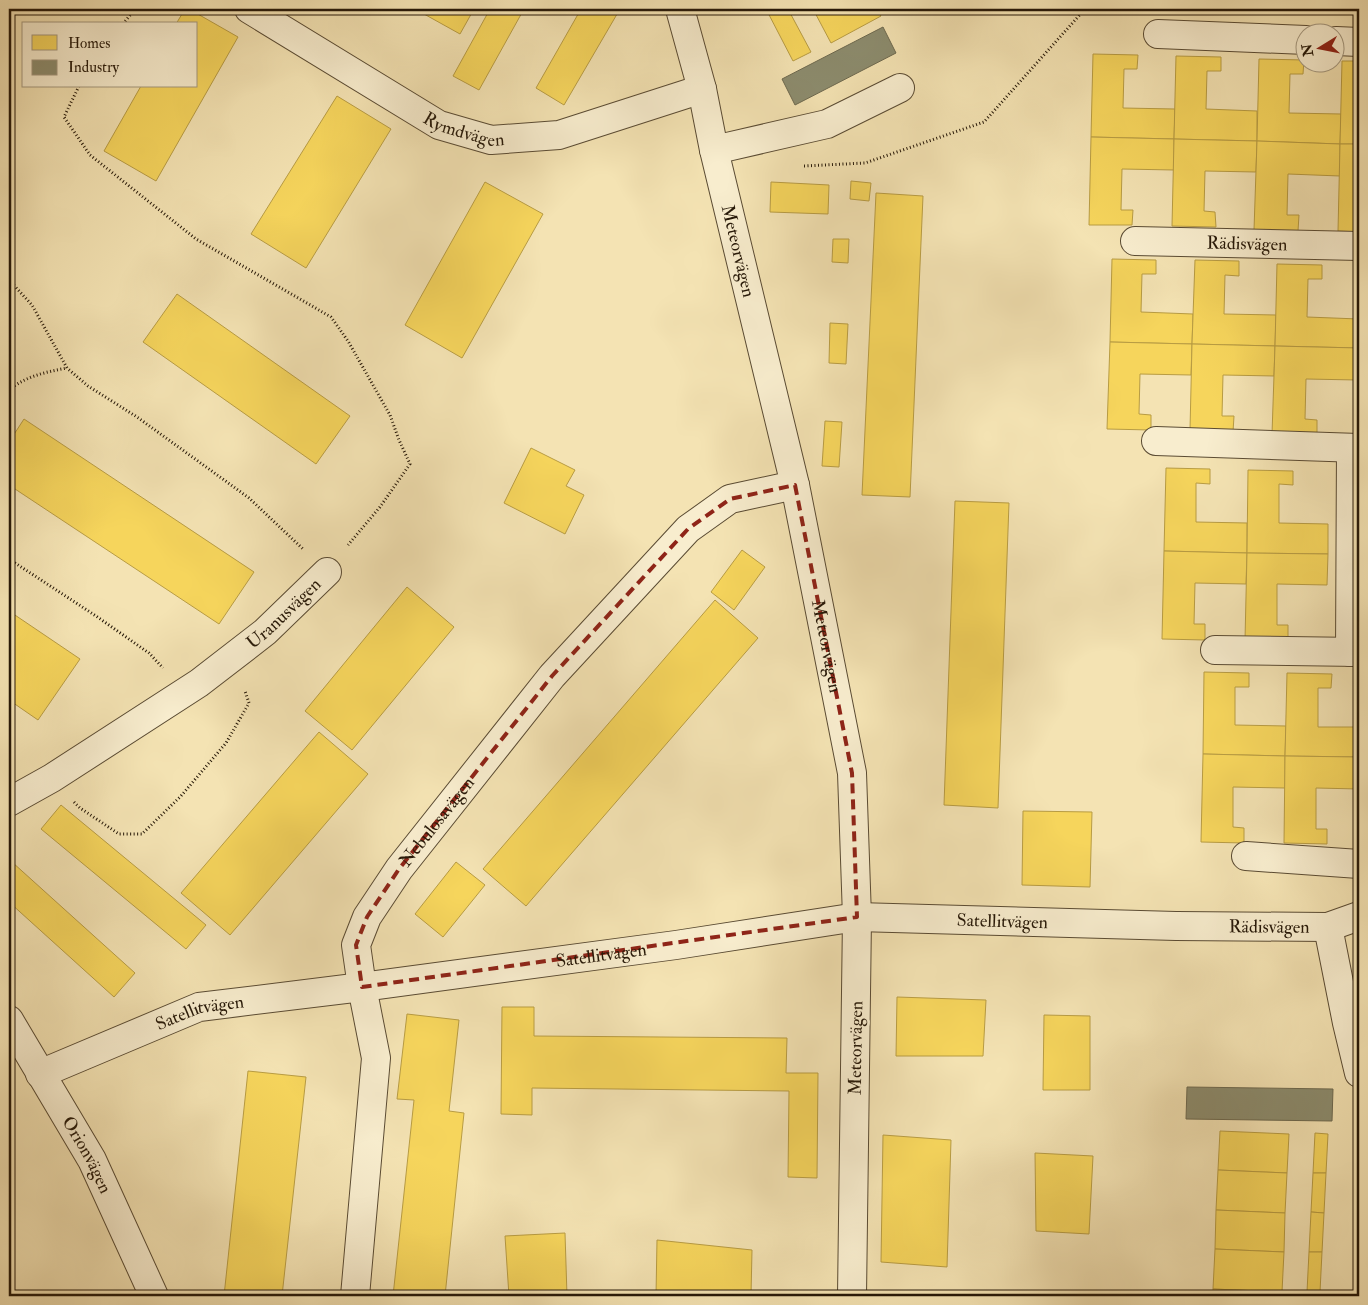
<svg xmlns="http://www.w3.org/2000/svg" width="1368" height="1305" font-family="'IM FELL Double Pica',serif">
<rect width="100%" height="100%" fill="#f4e3b3"/>
<filter id="stains"><feTurbulence type="fractalNoise" baseFrequency=".004" numOctaves="4"/><feColorMatrix values="0 0 0 0 .2 0 0 0 0 .09 0 0 0 0 .02 0 0 0 .5 -.17"/></filter>
<radialGradient id="worn" r=".72"><stop offset=".6" stop-color="#630" stop-opacity="0"/><stop offset="1" stop-color="#630" stop-opacity=".3"/></radialGradient>
<g fill="#f6d55c" stroke="#b89c43">
<path d="M 185,9 L 189,9 L 238,37 L 156,181 L 104,151 L 141,86 L 196,86 L 196,24 L 176,24 Z"/>
<path d="M 415,9 L 474,9 L 460,34 Z"/>
<path d="M 490,9 L 524,9 L 479,90 L 453,76 Z"/>
<path d="M 581,9 L 620,9 L 564,105 L 536,88 Z"/>
<path d="M 766,9 L 788,9 L 811,52 L 793,61 Z"/>
<path d="M 813,9 L 877,9 L 881,16 L 831,43 Z"/>
<path d="M 1093,54 L 1138,55 L 1137,69 L 1124,69 L 1123,108 L 1175,109 L 1174,139 L 1091,137 Z"/>
<path d="M 1176,56 L 1221,57 L 1221,71 L 1207,71 L 1206,109 L 1257,111 L 1257,141 L 1174,139 Z"/>
<path d="M 1259,59 L 1304,60 L 1303,74 L 1290,74 L 1289,113 L 1341,114 L 1340,144 L 1257,141 Z"/>
<path d="M 1342,61 L 1359,61 L 1359,144 L 1340,144 Z"/>
<path d="M 337,96 L 391,129 L 306,268 L 251,234 Z"/>
<path d="M 1091,137 L 1174,139 L 1174,170 L 1122,169 L 1121,210 L 1133,210 L 1132,225 L 1089,225 Z"/>
<path d="M 1174,139 L 1257,141 L 1256,172 L 1205,171 L 1204,211 L 1215,212 L 1216,227 L 1172,226 Z"/>
<path d="M 1257,141 L 1340,144 L 1340,176 L 1288,174 L 1287,215 L 1299,215 L 1298,231 L 1254,230 Z"/>
<path d="M 1340,144 L 1359,144 L 1359,232 L 1338,231 Z"/>
<path d="M 851,181 L 871,183 L 869,201 L 850,199 Z"/>
<path d="M 485,182 L 543,214 L 462,358 L 405,325 Z"/>
<path d="M 771,182 L 829,185 L 828,214 L 770,212 Z"/>
<path d="M 876,193 L 923,196 L 910,497 L 862,495 Z"/>
<path d="M 833,239 L 849,239 L 848,263 L 832,262 Z"/>
<path d="M 1112,259 L 1156,260 L 1156,274 L 1142,274 L 1141,312 L 1193,314 L 1192,344 L 1110,342 Z"/>
<path d="M 1195,260 L 1239,261 L 1239,276 L 1225,275 L 1224,314 L 1276,315 L 1275,346 L 1192,344 Z"/>
<path d="M 1277,264 L 1322,265 L 1322,279 L 1308,279 L 1307,317 L 1359,319 L 1359,348 L 1275,346 Z"/>
<path d="M 177,294 L 350,416 L 316,464 L 143,342 Z"/>
<path d="M 830,323 L 848,324 L 846,364 L 829,363 Z"/>
<path d="M 1110,342 L 1192,344 L 1191,375 L 1140,374 L 1139,414 L 1151,415 L 1151,430 L 1107,429 Z"/>
<path d="M 1192,344 L 1275,346 L 1274,376 L 1223,375 L 1222,416 L 1234,416 L 1233,432 L 1190,430 Z"/>
<path d="M 1275,346 L 1359,348 L 1357,380 L 1306,379 L 1305,419 L 1317,420 L 1317,435 L 1272,434 Z"/>
<path d="M 1359,348 L 1359,436 L 1356,436 Z"/>
<path d="M 24,419 L 254,572 L 219,624 L 9,485 L 9,442 Z"/>
<path d="M 825,421 L 842,422 L 839,467 L 822,466 Z"/>
<path d="M 531,448 L 575,470 L 566,486 L 584,495 L 565,534 L 504,503 Z"/>
<path d="M 1166,468 L 1210,469 L 1210,484 L 1196,483 L 1196,522 L 1247,523 L 1247,553 L 1164,551 Z"/>
<path d="M 1248,470 L 1293,471 L 1293,485 L 1279,484 L 1279,523 L 1328,524 L 1328,554 L 1247,553 Z"/>
<path d="M 955,501 L 1009,503 L 998,808 L 944,805 Z"/>
<path d="M 742,550 L 765,567 L 734,610 L 711,592 Z"/>
<path d="M 1164,551 L 1247,553 L 1246,584 L 1195,583 L 1194,624 L 1205,624 L 1205,640 L 1162,639 Z"/>
<path d="M 1247,553 L 1328,554 L 1327,585 L 1277,584 L 1277,625 L 1288,625 L 1288,641 L 1245,640 Z"/>
<path d="M 407,587 L 454,627 L 352,750 L 305,711 Z"/>
<path d="M 715,600 L 758,638 L 526,906 L 483,869 Z"/>
<path d="M 9,611 L 80,659 L 38,720 L 9,700 Z"/>
<path d="M 1204,672 L 1249,673 L 1249,687 L 1235,687 L 1235,725 L 1286,726 L 1285,756 L 1203,754 Z"/>
<path d="M 1287,673 L 1332,674 L 1331,688 L 1318,688 L 1318,727 L 1359,727 L 1359,757 L 1285,756 Z"/>
<path d="M 319,732 L 368,774 L 230,935 L 181,893 Z"/>
<path d="M 1203,754 L 1285,756 L 1285,788 L 1233,787 L 1233,827 L 1244,828 L 1244,843 L 1201,842 Z"/>
<path d="M 1285,756 L 1359,757 L 1359,789 L 1316,788 L 1316,829 L 1327,829 L 1327,844 L 1284,843 Z"/>
<path d="M 61,805 L 206,925 L 186,949 L 41,829 Z"/>
<path d="M 1023,811 L 1092,812 L 1090,887 L 1022,885 Z"/>
<path d="M 12,862 L 135,973 L 114,997 L 9,902 L 9,865 Z"/>
<path d="M 456,862 L 485,885 L 443,937 L 415,914 Z"/>
<path d="M 897,997 L 986,1000 L 983,1056 L 896,1056 Z"/>
<path d="M 502,1007 L 534,1007 L 534,1036 L 787,1038 L 786,1073 L 818,1073 L 817,1178 L 788,1177 L 789,1091 L 532,1088 L 532,1115 L 501,1114 Z"/>
<path d="M 407,1014 L 459,1020 L 449,1111 L 464,1113 L 445,1296 L 393,1296 L 414,1100 L 397,1099 Z"/>
<path d="M 1044,1015 L 1090,1016 L 1090,1090 L 1043,1090 Z"/>
<path d="M 248,1071 L 306,1077 L 282,1296 L 224,1296 Z"/>
<path d="M 1220,1131 L 1289,1134 L 1287,1173 L 1218,1170 Z"/>
<path d="M 1315,1133 L 1328,1134 L 1326,1173 L 1313,1173 Z"/>
<path d="M 883,1135 L 951,1140 L 947,1267 L 881,1262 Z"/>
<path d="M 1035,1153 L 1093,1156 L 1089,1234 L 1036,1231 Z"/>
<path d="M 1218,1170 L 1287,1173 L 1285,1213 L 1216,1210 Z"/>
<path d="M 1313,1173 L 1326,1173 L 1324,1213 L 1311,1212 Z"/>
<path d="M 1216,1210 L 1285,1213 L 1284,1252 L 1215,1249 Z"/>
<path d="M 1311,1212 L 1324,1213 L 1322,1252 L 1309,1252 Z"/>
<path d="M 565,1233 L 567,1296 L 509,1296 L 505,1236 Z"/>
<path d="M 657,1240 L 752,1250 L 751,1296 L 656,1296 Z"/>
<path d="M 1215,1249 L 1284,1252 L 1282,1292 L 1213,1289 Z"/>
<path d="M 1309,1252 L 1322,1252 L 1320,1292 L 1307,1292 Z"/>
<path d="M 1213,1289 L 1282,1292 L 1281,1296 L 1213,1296 Z"/>
</g>
<g fill="#8c8c6e" stroke="#6d694f">
<path d="M 883,27 L 896,53 L 795,105 L 782,79 Z"/>
<path d="M 1187,1087 L 1333,1089 L 1332,1121 L 1186,1119 Z"/>
</g>
<g fill="none" stroke-linecap="round" stroke-linejoin="round">
<g stroke="#5a4b33" stroke-width="30">
<g id="minor">
<path id="s1" d="M 249,9 L 439,125 L 491,140 L 559,135 L 702,89"/>
<path id="s2" d="M 680,9 L 702,89 L 714,150 L 795,485 L 852,773 L 857,917 L 852,1296"/>
<path d="M 1158,34 L 1306,40"/>
<path d="M 1336,41 L 1359,42"/>
<path d="M 714,150 L 827,124 L 900,88"/>
<path id="s3" d="M 1135,241 L 1359,246"/>
<path d="M 1156,441 L 1359,448"/>
<path d="M 1215,650 L 1359,652"/>
<path d="M 1350,652 L 1351,448"/>
<path id="s4" d="M 9,802 L 52,778 L 199,683 L 265,632 L 327,572"/>
<path d="M 1246,856 L 1359,864"/>
<path d="M 1328,927 L 1347,1023 L 1359,1073"/>
<path id="s5" d="M 9,1020 L 92,1160 L 154,1296"/>
<path id="s6" d="M 40,1074 L 199,1007 L 362,987 L 676,945 L 857,917 L 1176,926 L 1328,927 L 1359,916"/>
<path id="s7" d="M 355,1296 L 376,1058 L 362,987 L 356,945 L 367,917 L 399,869 L 552,676 L 688,529 L 730,499 L 795,485"/>
</g>
</g>
<g stroke="#261808" stroke-width="3" stroke-dasharray="1 2.5" stroke-linecap="butt">
<path d="M 123,24 L 135,9"/>
<path d="M 79,86 L 64,117 L 90,155 L 196,239 L 331,317 L 348,341 L 390,415 L 399,440 L 410,464 L 380,507 L 348,545"/>
<path d="M 804,166 L 865,163 L 984,122 L 1085,9"/>
<path d="M 9,280 L 32,305 L 67,368 L 88,386 L 137,417 L 249,498 L 303,549"/>
<path d="M 9,390 C 26,376 46,372 67,368"/>
<path d="M 9,559 L 96,616 L 149,653 L 163,668"/>
<path d="M 74,802 L 80,808 L 119,834 L 142,834 L 181,796 L 226,743 L 249,703 L 245,691"/>
</g>
<use href="#minor" stroke="#f8edce" stroke-width="28"/>
</g>
<path fill="none" stroke="#8f2418" stroke-width="4" stroke-dasharray="10 6" stroke-linejoin="round" d="M 795,485 L 852,773 L 857,917 L 362,987 L 356,945 L 367,917 L 399,869 L 552,676 L 688,529 L 730,499 Z"/>
<g text-anchor="middle" dominant-baseline="central" stroke-width="5" stroke-linejoin="round" paint-order="stroke">
<g font-size="18" fill="#261808" stroke="#f8edce">
<text stroke="none"><textPath href="#s1" startOffset="248">Rymdvägen</textPath></text>
<text stroke="none"><textPath href="#s3" startOffset="112">Rädisvägen</textPath></text>
<text stroke="none"><textPath href="#s2" startOffset="249">Meteorvägen</textPath></text>
<text stroke="none"><textPath href="#s4" startOffset="334">Uranusvägen</textPath></text>
<text stroke="none"><textPath href="#s2" startOffset="654">Meteorvägen</textPath></text>
<text stroke="none"><textPath href="#s7" startOffset="502">Nebulosavägen</textPath></text>
<text stroke="none"><textPath href="#s6" startOffset="982">Satellitvägen</textPath></text>
<text stroke="none"><textPath href="#s6" startOffset="1249">Rädisvägen</textPath></text>
<text stroke="none"><textPath href="#s6" startOffset="578">Satellitvägen</textPath></text>
<text stroke="none"><textPath href="#s6" startOffset="172">Satellitvägen</textPath></text>
<text transform="translate(856 1048) rotate(-89)">Meteorvägen</text>
<text stroke="none"><textPath href="#s5" startOffset="156">Orionvägen</textPath></text>
</g>
</g>
<rect width="1368" height="1305" fill="none" stroke="#f4e3b3" stroke-width="30"/>
<rect x="10" y="10" width="1348" height="1285" fill="none" stroke="#261808" stroke-width="2.5"/>
<rect x="15" y="15" width="1338" height="1275" fill="none" stroke="#261808"/>
<rect x="22" y="22" width="175" height="65" fill="#f8edce" stroke="#a4987f"/>
<rect x="32" y="35" width="25" height="15" fill="#f6d55c" stroke="#a4987f"/>
<text x="68" y="48" font-size="15" fill="#261808">Homes</text>
<rect x="32" y="60" width="25" height="15" fill="#8c8c6e" stroke="#a4987f"/>
<text x="68" y="72" font-size="15" fill="#261808">Industry</text>
<g transform="translate(1320 48) rotate(260)"><circle r="24" fill="#f8edce" stroke="#a4987f"/>
<path d="M0-4L9 19L0 12L-9 19Z" fill="#8f2418"/>
<text y="-8" font-size="14" font-weight="bold" text-anchor="middle" fill="#261808">N</text>
</g>
<rect width="100%" height="100%" filter="url(#stains)"/>
<rect width="100%" height="100%" fill="url(#worn)"/>
</svg>
